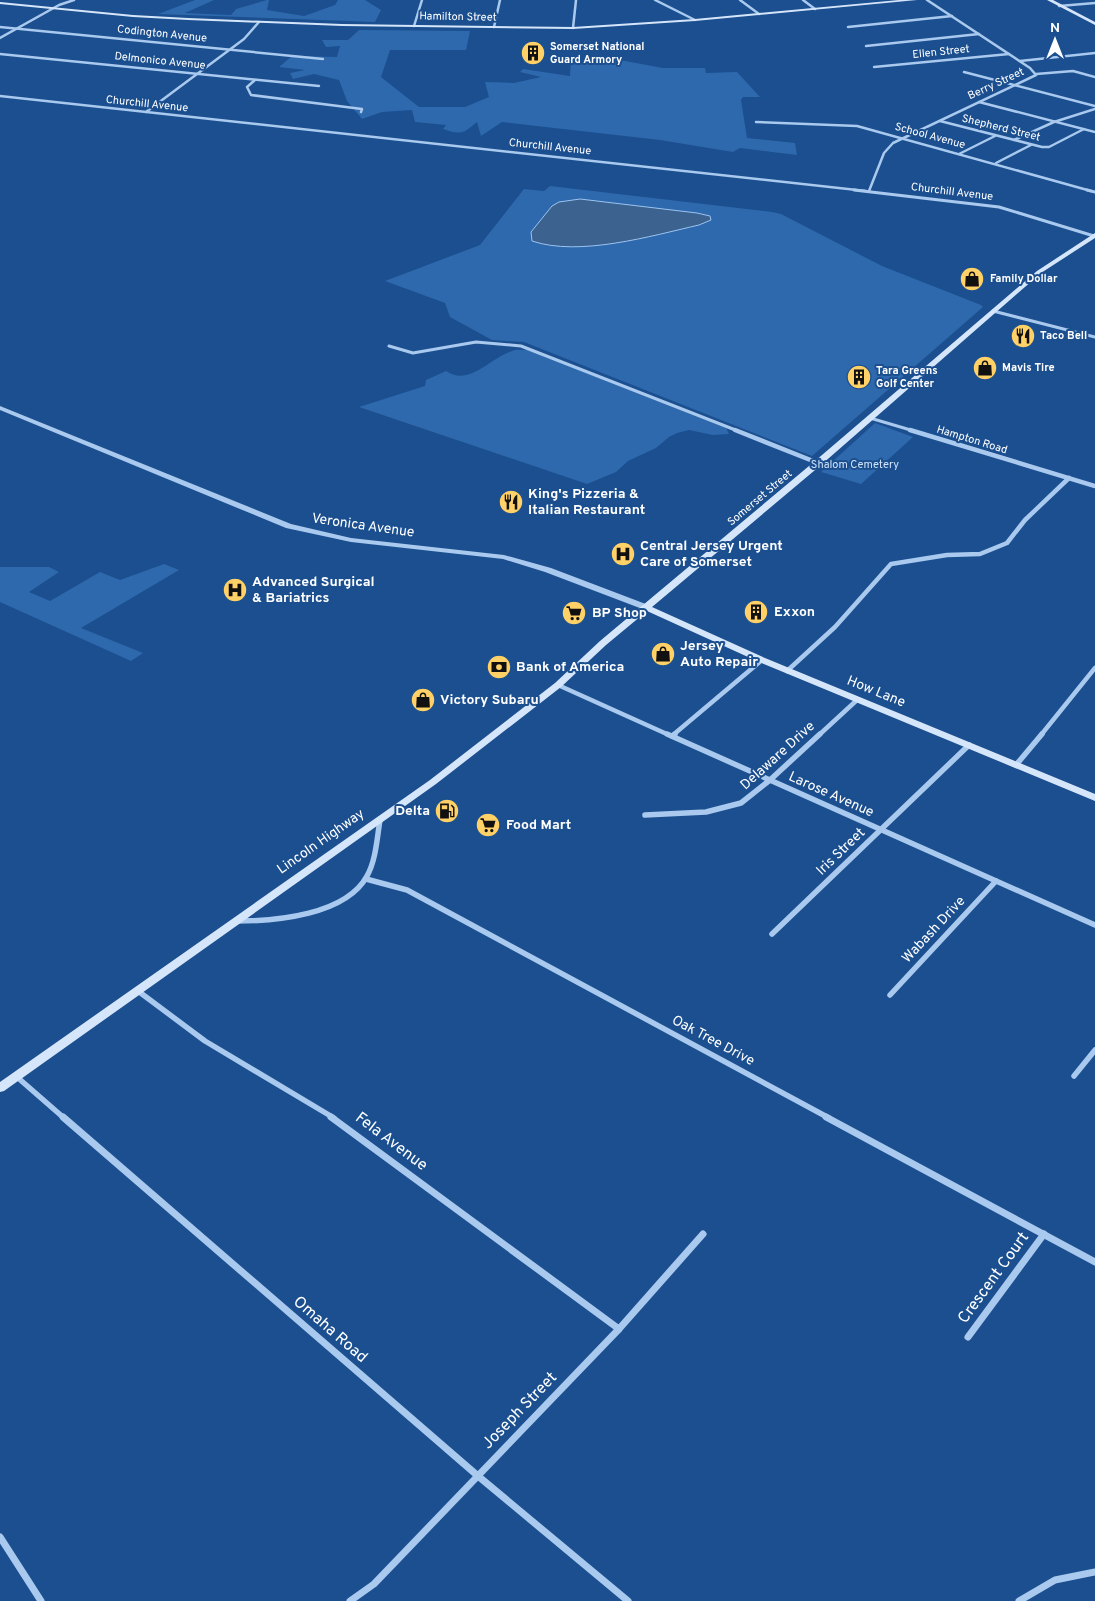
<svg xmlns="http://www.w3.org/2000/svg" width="1095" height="1601" font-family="Overpass,sans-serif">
<rect width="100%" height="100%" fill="#1b4f8f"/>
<g fill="#2e69ad">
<path d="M 195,0 L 214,0 L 185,13 L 231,15 L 236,9 L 267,0 L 269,0 L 267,10 L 304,16 L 335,5 L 338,0 L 365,0 L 381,10 L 375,22 L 158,14 Z"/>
<path d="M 359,30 L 470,31 L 466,50 L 390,50 L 381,77 L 419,107 L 465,107 L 489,97 L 485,82 L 514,83 L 541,77 L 520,72 L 523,69 L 570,76 L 571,60 L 599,62 L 609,58 L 663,68 L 705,68 L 706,73 L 737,72 L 760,97 L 743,97 L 741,100 L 747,138 L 795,143 L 797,155 L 740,148 L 733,152 L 660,140 L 502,122 L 481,136 L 477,122 C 463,134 461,135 443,129 L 446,125 L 415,122 L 412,110 L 382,112 L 362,119 L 347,101 L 339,80 L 314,74 L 293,79 L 290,73 L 305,70 L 279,67 L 292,56 L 337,57 L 340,46 L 326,47 L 322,40 L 348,40 Z"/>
<path d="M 550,186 L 772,212 L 781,214 L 882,266 L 981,305 L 983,307 L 812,456 L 524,342 L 492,340 L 450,317 L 445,303 L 385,281 L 480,245 L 524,189 L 544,191 Z"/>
<path d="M 528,350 L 726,428 L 729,434 L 713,435 L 689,430 L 677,433 L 669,437 L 656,448 L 628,461 L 616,472 L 587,484 L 359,407 L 425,386 L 426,380 L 446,371 C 469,387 491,357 512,351 C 516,349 523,350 528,350 Z"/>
<path d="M 875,423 L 913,437 L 861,484 L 821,472 Z"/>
<path d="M 164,564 L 179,570 L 81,628 L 143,653 L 131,661 L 0,602 L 0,567 L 49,567 L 59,572 L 29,592 L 50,601 L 100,572 L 120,580 Z"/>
</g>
<path fill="#3c6290" stroke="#9cc4f0" d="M 580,199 L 697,213 L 710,216 L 711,220 L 699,225 C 651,236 579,257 532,241 L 531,232 L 552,206 L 559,202 Z"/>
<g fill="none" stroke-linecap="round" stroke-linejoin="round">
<g stroke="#a9c9ee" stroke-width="2.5">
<path d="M 655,0 L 695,20"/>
<path d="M 740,0 L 759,14"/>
<path d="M 803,0 L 815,9"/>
<path d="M 1059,6 L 1095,3"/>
<path d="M 414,26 L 422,0"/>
<path d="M 0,27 L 323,59"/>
<path d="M 494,27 L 500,0"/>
<path d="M 848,27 L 952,16"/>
<path d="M 573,28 L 576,0"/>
<path d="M 0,38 L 59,5 L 74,0"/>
<path d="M 866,46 L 979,34"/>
<path d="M 0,54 L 319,86"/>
<path d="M 1020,61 L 1095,53"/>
<path d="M 874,67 L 1009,54"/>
<path d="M 964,72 L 1095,106"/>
<path d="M 1036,74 L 1073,71 L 1095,77"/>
<path d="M 255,80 L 247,87 L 251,95 L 362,109 L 361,112"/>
<path d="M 0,96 L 866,191"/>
<path d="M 979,102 L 1095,132"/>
<path d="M 146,112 L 244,39 L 259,22"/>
<path d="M 940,121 L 1042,147 L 1049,147 L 1084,129"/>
<path d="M 756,122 L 857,126 L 1091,191"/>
<path d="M 1014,140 L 1054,122 L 1095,109"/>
<path d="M 959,154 L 995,136"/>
<path d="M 996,163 L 1031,145"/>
<path d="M 869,191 L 884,153 L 893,143 L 1036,75 L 1030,68 L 927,0"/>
</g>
<g stroke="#a9c9ee" stroke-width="3">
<path d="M 854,190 L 999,207 L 1094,236"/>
<path d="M 1087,190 L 1095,192"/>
<path d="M 993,311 L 1095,337"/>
<path d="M 389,346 L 413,353 L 476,342 L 521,346 L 738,431"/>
<path d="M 870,418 L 914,431"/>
</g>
<g stroke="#a9c9ee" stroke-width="4.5">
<path d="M 735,430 L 818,463"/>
<path d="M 910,430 L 1095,486"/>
<path d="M 787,671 L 835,627 L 891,564 L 947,555 L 980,554 L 1007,543 L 1025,520 L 1069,478"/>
<path d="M 558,685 L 669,735"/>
<path d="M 673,735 L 762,660"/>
<path d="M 819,735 L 857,700"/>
<path d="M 1041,735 L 1095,668"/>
</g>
<g stroke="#a9c9ee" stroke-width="5.5">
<path d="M 667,734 L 1095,925"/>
<path d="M 672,736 L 675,734"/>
<path d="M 1016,765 L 1042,734"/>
<path d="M 645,815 L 706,812 L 741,803 L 770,780 L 820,734"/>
<path d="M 366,879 L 407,890 L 829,1118"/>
<path d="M 237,921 C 276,921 346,915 367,876 C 376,860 377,838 380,820"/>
<path d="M 772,934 L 969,745"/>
<path d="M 138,991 L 205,1041 L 334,1118"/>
<path d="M 890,995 L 996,881"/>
<path d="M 1074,1076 L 1095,1050"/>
<path d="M 17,1077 L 64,1118"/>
</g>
<g stroke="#a9c9ee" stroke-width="7">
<path d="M 63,1117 L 478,1476 L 628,1601"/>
<path d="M 331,1117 L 619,1329"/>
<path d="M 826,1117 L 1095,1262"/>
<path d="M 968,1337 L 1044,1234"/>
<path d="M 0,1537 L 41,1601"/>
<path d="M 350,1601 L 374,1584 L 619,1329 L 703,1234"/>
<path d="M 1019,1601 L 1055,1580 L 1095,1572"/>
</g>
<path fill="#a9c9ee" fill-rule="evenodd" d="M 0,406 L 291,524 L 351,538 L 504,555 L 551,568 L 651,606 L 652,608 L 648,610 L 645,610 L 545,572 L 503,559 L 351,542 L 286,528 L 0,410 Z"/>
<g fill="#d6e6fa" fill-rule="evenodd">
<path d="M 899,0 L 917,0 L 695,21 L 573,29 L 342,26 L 188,20 L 133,17 L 0,4 L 0,2 L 133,15 L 188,18 L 342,24 L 573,27 L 695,19 Z"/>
<path d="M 1047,0 L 1053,0 L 1095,22 L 1095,25 Z"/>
<path d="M 1095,233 L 1095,238 L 1041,273 L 821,465 L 652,607 L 765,658 L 1095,794 L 1095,801 L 759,662 L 647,611 L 606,645 L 561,687 L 436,784 L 4,1091 L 0,1092 L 0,1082 L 430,780 L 555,683 L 600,641 L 815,461 L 1037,271 Z"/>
</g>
</g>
<defs>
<g id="building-disc" transform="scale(1.25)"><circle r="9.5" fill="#ffd166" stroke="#1b4f8f"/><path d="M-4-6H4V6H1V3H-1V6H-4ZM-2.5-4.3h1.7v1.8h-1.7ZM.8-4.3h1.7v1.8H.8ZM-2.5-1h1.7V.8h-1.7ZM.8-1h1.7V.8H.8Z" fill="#111"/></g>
<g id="shop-disc" transform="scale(1.25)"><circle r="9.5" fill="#ffd166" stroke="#1b4f8f"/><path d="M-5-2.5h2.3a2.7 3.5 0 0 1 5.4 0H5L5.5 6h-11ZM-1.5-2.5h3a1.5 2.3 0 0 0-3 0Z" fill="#111"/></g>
<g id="restaurant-disc" transform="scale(1.25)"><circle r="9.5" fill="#ffd166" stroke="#1b4f8f"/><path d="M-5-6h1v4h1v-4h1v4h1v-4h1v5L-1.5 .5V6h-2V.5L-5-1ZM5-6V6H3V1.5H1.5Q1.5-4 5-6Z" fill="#111"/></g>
<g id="hospital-disc" transform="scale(1.25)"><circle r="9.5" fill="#ffd166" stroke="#1b4f8f"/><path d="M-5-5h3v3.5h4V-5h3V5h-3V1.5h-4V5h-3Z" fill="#111"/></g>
<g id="supermarket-disc" transform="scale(1.25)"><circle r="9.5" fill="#ffd166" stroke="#1b4f8f"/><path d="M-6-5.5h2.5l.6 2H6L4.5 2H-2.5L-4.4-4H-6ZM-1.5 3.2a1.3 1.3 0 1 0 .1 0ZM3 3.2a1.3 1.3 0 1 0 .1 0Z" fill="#111"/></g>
<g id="bank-disc" transform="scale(1.25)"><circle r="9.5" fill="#ffd166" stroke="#1b4f8f"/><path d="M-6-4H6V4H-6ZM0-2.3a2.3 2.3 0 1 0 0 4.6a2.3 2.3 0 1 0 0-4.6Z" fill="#111"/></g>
<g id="fuel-disc" transform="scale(1.25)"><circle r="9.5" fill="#ffd166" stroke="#1b4f8f"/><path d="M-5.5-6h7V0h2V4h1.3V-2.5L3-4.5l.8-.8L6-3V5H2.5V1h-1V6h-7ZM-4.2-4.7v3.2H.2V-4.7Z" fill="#111"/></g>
</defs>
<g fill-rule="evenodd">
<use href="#building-disc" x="533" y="53"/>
<use href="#shop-disc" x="972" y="279"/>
<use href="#restaurant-disc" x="1023" y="336"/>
<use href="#shop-disc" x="985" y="368"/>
<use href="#building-disc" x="859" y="377"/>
<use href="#restaurant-disc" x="511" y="502"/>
<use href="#hospital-disc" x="623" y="554"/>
<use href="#hospital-disc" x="235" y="590"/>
<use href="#building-disc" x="756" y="612"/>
<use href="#supermarket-disc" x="574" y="613"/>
<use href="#shop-disc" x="663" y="654"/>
<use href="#bank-disc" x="499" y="667"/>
<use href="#shop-disc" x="423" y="700"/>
<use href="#fuel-disc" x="447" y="811"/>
<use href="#supermarket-disc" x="488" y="825"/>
</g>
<g text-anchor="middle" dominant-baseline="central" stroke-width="4" stroke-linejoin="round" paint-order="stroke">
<g font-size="11" fill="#fff" stroke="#1b4f8f">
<text transform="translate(458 17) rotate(1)">Hamilton Street</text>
<text transform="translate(162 34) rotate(6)">Codington Avenue</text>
<text transform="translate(941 52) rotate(-6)">Ellen Street</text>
<text transform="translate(160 61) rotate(6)">Delmonico Avenue</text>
<text transform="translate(996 84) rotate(-25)">Berry Street</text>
<text transform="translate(147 104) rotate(6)">Churchill Avenue</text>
<text transform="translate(1001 128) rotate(14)">Shepherd Street</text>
<text transform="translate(930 136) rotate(15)">School Avenue</text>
<text transform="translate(550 147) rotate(6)">Churchill Avenue</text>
<text transform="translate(952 192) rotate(7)">Churchill Avenue</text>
<text transform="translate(972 440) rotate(17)">Hampton Road</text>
<text transform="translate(760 498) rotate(-40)">Somerset Street</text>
</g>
<g font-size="11" font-weight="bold" fill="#fff" stroke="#1b4f8f" text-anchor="start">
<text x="550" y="47">Somerset National<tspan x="550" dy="13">Guard Armory</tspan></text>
<text x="990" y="279">Family Dollar</text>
<text x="1040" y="336">Taco Bell</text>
<text x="1002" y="368">Mavis Tire</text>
<text x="876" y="371">Tara Greens<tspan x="876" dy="13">Golf Center</tspan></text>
</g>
<g font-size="11" fill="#cfe3fa" stroke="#1b4f8f">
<text x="855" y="465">Shalom Cemetery</text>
</g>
<g font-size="14" font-weight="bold" fill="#fff" stroke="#1b4f8f" text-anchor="start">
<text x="528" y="494">King's Pizzeria &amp;<tspan x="528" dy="16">Italian Restaurant</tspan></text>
<text x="640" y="546">Central Jersey Urgent<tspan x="640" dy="16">Care of Somerset</tspan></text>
<text x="252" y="582">Advanced Surgical<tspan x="252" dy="16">&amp; Bariatrics</tspan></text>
<text x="774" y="612">Exxon</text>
<text x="592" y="613">BP Shop</text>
<text x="680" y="646">Jersey<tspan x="680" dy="16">Auto Repair</tspan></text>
<text x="516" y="667">Bank of America</text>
<text x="440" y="700">Victory Subaru</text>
<text x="430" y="811" text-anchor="end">Delta</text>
<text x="506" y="825">Food Mart</text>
</g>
<g font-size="14" fill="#fff" stroke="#1b4f8f">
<text transform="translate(363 526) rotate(8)">Veronica Avenue</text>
<text transform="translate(876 692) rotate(22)">How Lane</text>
<text transform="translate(778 756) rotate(-42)">Delaware Drive</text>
<text transform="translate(831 795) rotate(24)">Larose Avenue</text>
<text transform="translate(321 842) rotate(-35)">Lincoln Highway</text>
<text transform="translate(841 852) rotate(-44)">Iris Street</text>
<text transform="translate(934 930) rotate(-47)">Wabash Drive</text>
<text transform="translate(713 1041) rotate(28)">Oak Tree Drive</text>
</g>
<g font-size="16" fill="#fff" stroke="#1b4f8f">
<text transform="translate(391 1142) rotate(37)">Fela Avenue</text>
<text transform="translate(994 1278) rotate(-54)">Crescent Court</text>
<text transform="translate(330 1330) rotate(41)">Omaha Road</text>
<text transform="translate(520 1411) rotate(-46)">Joseph Street</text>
</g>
</g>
<g transform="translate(1055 40)" stroke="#1b4f8f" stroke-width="4" paint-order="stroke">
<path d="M0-4L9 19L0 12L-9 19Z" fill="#ffffff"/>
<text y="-8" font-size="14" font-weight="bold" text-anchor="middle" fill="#ffffff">N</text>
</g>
</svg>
